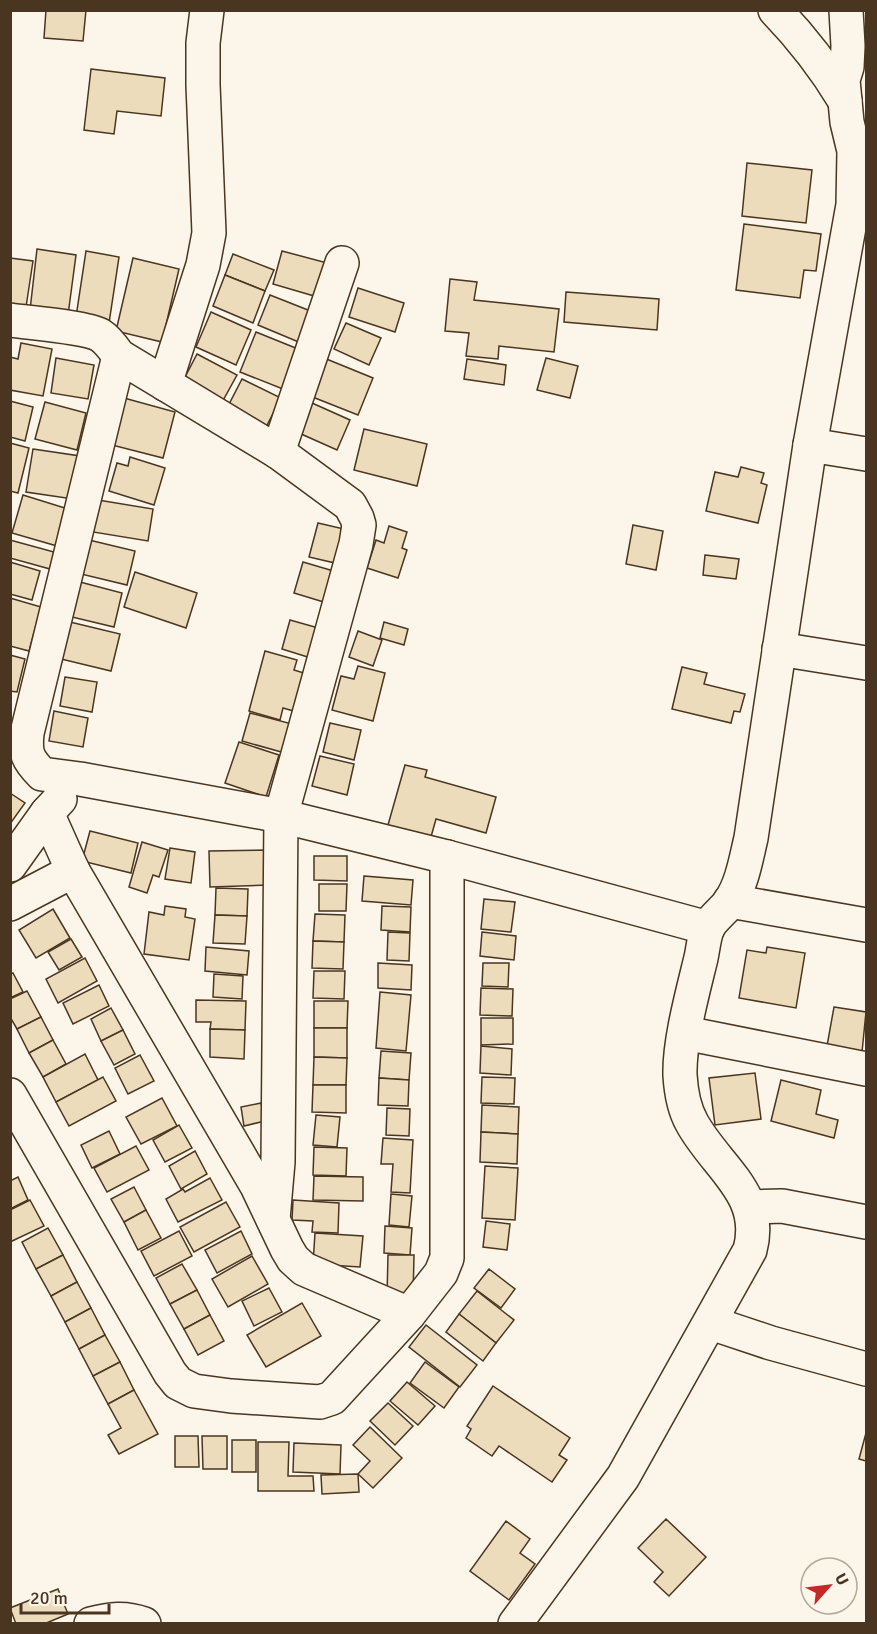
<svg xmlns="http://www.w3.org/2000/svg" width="877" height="1634" font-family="Signika,sans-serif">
<rect width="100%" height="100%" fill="#fbf6e9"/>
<g fill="#ecdcbc" stroke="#4a3520" stroke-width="1.5">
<path d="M 46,10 L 86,10 L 83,41 L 44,38 Z"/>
<path d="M 91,69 L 165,78 L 161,116 L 117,111 L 114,134 L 84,130 Z"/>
<path d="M 747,163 L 812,170 L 806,223 L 742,216 Z"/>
<path d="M 744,224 L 821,234 L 816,271 L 804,270 L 800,298 L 736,290 Z"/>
<path d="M 37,249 L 76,255 L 68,315 L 30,310 Z"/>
<path d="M 86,251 L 119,257 L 109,323 L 76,317 Z"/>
<path d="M 282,251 L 331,264 L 321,298 L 273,284 Z"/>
<path d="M 233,254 L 274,270 L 265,291 L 225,275 Z"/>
<path d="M 10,258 L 33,261 L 26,307 L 10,305 Z"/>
<path d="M 133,258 L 179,269 L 162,342 L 116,331 Z"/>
<path d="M 225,275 L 265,291 L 253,323 L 213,306 Z"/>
<path d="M 450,279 L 477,282 L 474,300 L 559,309 L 554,352 L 499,346 L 498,359 L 466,356 L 469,333 L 445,331 Z"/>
<path d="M 358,288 L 404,303 L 395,332 L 349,317 Z"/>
<path d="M 566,292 L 659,299 L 657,330 L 564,322 Z"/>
<path d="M 270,295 L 313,312 L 301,343 L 258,325 Z"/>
<path d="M 211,312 L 251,330 L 236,365 L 196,347 Z"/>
<path d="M 346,323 L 381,338 L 369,365 L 334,349 Z"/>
<path d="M 256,332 L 303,351 L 288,391 L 240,372 Z"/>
<path d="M 21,343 L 52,349 L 43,396 L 10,390 L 10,357 L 18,359 Z"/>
<path d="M 197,354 L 237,375 L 221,404 L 182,383 Z"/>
<path d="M 56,358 L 94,365 L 88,399 L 51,393 Z"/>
<path d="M 324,358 L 373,378 L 358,415 L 310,396 Z"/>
<path d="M 546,358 L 578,366 L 570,398 L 537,390 Z"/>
<path d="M 467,359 L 506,365 L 504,385 L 464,379 Z"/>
<path d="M 242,379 L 281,398 L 263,433 L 224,414 Z"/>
<path d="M 124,398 L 175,412 L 163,458 L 112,445 Z"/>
<path d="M 10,401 L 33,407 L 25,441 L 10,437 Z"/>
<path d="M 45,402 L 86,413 L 77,450 L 35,439 Z"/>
<path d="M 312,403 L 350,420 L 337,450 L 299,433 Z"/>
<path d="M 364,429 L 427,444 L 417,486 L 354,470 Z"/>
<path d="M 10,443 L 29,448 L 18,493 L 10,491 Z"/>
<path d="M 33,449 L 80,456 L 73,499 L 26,492 Z"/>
<path d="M 130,457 L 165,468 L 154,505 L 109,491 L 117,463 L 128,466 Z"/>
<path d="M 741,467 L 764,473 L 761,483 L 767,485 L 758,523 L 706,511 L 715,472 L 738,477 Z"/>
<path d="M 23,495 L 68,509 L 57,546 L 12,533 Z"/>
<path d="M 98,500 L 153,509 L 148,541 L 93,532 Z"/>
<path d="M 318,523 L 344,529 L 335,563 L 309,557 Z"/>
<path d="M 633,525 L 663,531 L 656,570 L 626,564 Z"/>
<path d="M 389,526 L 407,532 L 402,548 L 407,550 L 398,578 L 367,568 L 376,540 L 384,543 Z"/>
<path d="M 10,540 L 54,552 L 50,569 L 10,558 Z"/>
<path d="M 89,540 L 135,551 L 127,585 L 81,574 Z"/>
<path d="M 705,555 L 739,559 L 736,579 L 703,575 Z"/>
<path d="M 10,562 L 40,571 L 32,600 L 10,594 Z"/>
<path d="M 303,562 L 337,572 L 327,603 L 294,593 Z"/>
<path d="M 135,572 L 197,593 L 186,628 L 124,607 Z"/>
<path d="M 80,582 L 122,593 L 114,627 L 72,617 Z"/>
<path d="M 10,598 L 41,607 L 29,651 L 10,646 Z"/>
<path d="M 290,620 L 322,629 L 314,659 L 282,649 Z"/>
<path d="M 70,622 L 120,634 L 111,671 L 61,659 Z"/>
<path d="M 384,622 L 408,629 L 404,645 L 380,638 Z"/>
<path d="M 358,631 L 382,640 L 373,666 L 349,657 Z"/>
<path d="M 265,651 L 297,660 L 294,670 L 307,674 L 297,712 L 283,708 L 280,720 L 249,711 Z"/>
<path d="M 10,655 L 25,659 L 17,692 L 10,691 Z"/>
<path d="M 358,666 L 385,673 L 373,721 L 332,710 L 341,676 L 354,679 Z"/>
<path d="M 682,667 L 707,673 L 704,684 L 745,694 L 740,712 L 734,711 L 731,723 L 672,709 Z"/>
<path d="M 65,677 L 97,682 L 92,712 L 60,706 Z"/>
<path d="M 54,711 L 88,718 L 83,747 L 49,741 Z"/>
<path d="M 250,713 L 292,724 L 285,753 L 242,741 Z"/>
<path d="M 330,723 L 361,730 L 354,760 L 323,752 Z"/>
<path d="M 239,742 L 279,755 L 266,797 L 225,783 Z"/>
<path d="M 320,756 L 354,764 L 347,795 L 312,786 Z"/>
<path d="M 405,765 L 427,770 L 425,777 L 496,797 L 486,833 L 436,819 L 429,844 L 386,832 Z"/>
<path d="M 10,793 L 25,803 L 10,824 Z"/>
<path d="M 90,831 L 138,843 L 131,873 L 82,861 Z"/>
<path d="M 142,842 L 168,850 L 159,877 L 153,875 L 147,893 L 129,887 Z"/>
<path d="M 170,848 L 195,852 L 191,883 L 165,879 Z"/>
<path d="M 268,850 L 269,885 L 210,887 L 209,851 Z"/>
<path d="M 314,856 L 347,856 L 347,881 L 314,880 Z"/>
<path d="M 364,876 L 413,880 L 411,905 L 362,901 Z"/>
<path d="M 319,884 L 347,884 L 346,911 L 319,911 Z"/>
<path d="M 216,888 L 248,889 L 247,916 L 215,915 Z"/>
<path d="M 484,899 L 515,902 L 511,932 L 481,929 Z"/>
<path d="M 165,906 L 186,909 L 185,917 L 195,919 L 189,960 L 144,954 L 149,912 L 164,915 Z"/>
<path d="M 382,906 L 411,907 L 410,932 L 381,930 Z"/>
<path d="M 53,909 L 70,938 L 36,958 L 19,930 Z"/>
<path d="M 315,914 L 345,915 L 344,942 L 313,941 Z"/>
<path d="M 215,915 L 247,916 L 245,944 L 213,943 Z"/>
<path d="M 388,932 L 410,933 L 409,961 L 387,960 Z"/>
<path d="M 482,932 L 516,936 L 514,960 L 480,956 Z"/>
<path d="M 71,939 L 82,957 L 59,970 L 48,952 Z"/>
<path d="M 313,941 L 344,942 L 343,969 L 312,968 Z"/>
<path d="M 206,947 L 249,951 L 247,975 L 205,971 Z"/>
<path d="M 767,947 L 805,953 L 796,1008 L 739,998 L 747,950 L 766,953 Z"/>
<path d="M 85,958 L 97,981 L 58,1003 L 46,979 Z"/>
<path d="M 378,963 L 412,965 L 411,990 L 378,988 Z"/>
<path d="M 483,963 L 509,963 L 508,987 L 482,986 Z"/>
<path d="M 314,971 L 345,971 L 344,999 L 313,998 Z"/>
<path d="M 13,973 L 23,992 L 10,998 L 10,974 Z"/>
<path d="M 214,974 L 243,976 L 242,999 L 213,997 Z"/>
<path d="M 99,985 L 109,1006 L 73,1024 L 63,1003 Z"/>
<path d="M 481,988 L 513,989 L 512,1016 L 480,1015 Z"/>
<path d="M 27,991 L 41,1017 L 17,1029 L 10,1017 L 10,999 Z"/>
<path d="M 380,992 L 411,995 L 406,1051 L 376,1048 Z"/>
<path d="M 196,1000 L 246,1001 L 245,1030 L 210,1029 L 211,1022 L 196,1022 Z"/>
<path d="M 314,1001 L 348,1001 L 347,1028 L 314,1028 Z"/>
<path d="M 834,1007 L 866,1012 L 862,1052 L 827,1046 Z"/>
<path d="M 111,1008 L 123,1030 L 101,1041 L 91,1019 Z"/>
<path d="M 41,1017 L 53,1040 L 29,1053 L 17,1029 Z"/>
<path d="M 481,1018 L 513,1018 L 513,1044 L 481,1045 Z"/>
<path d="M 314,1028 L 347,1028 L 347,1058 L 314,1057 Z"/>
<path d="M 210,1029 L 245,1030 L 244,1059 L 210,1057 Z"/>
<path d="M 123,1030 L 135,1054 L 114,1065 L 101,1041 Z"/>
<path d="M 53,1040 L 66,1064 L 43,1077 L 29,1053 Z"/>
<path d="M 481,1046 L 512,1049 L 511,1075 L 480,1073 Z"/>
<path d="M 381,1051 L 411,1053 L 409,1080 L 379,1078 Z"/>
<path d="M 85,1054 L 98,1080 L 56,1102 L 43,1077 Z"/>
<path d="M 140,1055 L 154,1081 L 128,1094 L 115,1068 Z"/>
<path d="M 314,1057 L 347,1058 L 346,1085 L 313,1085 Z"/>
<path d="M 755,1073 L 761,1119 L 715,1125 L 709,1078 Z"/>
<path d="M 103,1077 L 116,1101 L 69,1126 L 56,1102 Z"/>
<path d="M 482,1077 L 515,1078 L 514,1104 L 481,1103 Z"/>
<path d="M 379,1078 L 409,1080 L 408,1106 L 378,1105 Z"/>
<path d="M 781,1080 L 821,1090 L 816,1114 L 838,1120 L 834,1138 L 771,1121 Z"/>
<path d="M 313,1085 L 346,1085 L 346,1113 L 312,1112 Z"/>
<path d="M 162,1098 L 177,1126 L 141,1144 L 126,1117 Z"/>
<path d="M 261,1103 L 265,1121 L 244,1126 L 241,1107 Z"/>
<path d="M 482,1105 L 519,1107 L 518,1134 L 481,1132 Z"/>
<path d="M 387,1108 L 410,1109 L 409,1136 L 386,1135 Z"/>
<path d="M 316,1115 L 340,1117 L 337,1147 L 313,1145 Z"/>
<path d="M 179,1125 L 192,1148 L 165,1162 L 153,1140 Z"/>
<path d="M 109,1131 L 120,1154 L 92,1168 L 81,1145 Z"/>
<path d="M 481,1132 L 518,1134 L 517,1164 L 480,1162 Z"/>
<path d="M 383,1138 L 413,1140 L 410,1193 L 391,1192 L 393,1164 L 381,1164 Z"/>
<path d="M 136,1146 L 149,1170 L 107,1192 L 94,1168 Z"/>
<path d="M 314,1147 L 347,1148 L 346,1176 L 313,1175 Z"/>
<path d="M 195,1151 L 207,1174 L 181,1189 L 169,1166 Z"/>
<path d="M 485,1166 L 518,1168 L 515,1220 L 482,1218 Z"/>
<path d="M 314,1176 L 363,1177 L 363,1201 L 313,1200 Z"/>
<path d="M 18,1177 L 28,1200 L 10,1209 L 10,1181 Z"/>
<path d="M 210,1178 L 222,1200 L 178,1222 L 166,1199 L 183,1189 L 185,1192 Z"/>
<path d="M 134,1187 L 146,1210 L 124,1222 L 111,1199 Z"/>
<path d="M 391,1194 L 412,1196 L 409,1227 L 389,1225 Z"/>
<path d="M 30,1200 L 44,1226 L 10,1242 L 10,1210 Z"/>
<path d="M 293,1200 L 339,1203 L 338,1233 L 312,1232 L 313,1221 L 292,1220 Z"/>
<path d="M 226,1202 L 240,1227 L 194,1252 L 180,1227 Z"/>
<path d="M 146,1210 L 161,1238 L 138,1250 L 124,1222 Z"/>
<path d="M 486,1221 L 510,1224 L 507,1250 L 483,1247 Z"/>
<path d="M 385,1226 L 412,1228 L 410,1255 L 384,1253 Z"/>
<path d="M 48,1228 L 63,1255 L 36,1269 L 22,1242 Z"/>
<path d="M 179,1231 L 192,1256 L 154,1276 L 141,1251 Z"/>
<path d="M 241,1231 L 252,1254 L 217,1273 L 205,1250 Z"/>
<path d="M 315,1233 L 363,1236 L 360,1267 L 313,1264 Z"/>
<path d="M 63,1255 L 77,1282 L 51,1296 L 36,1269 Z"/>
<path d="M 388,1255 L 414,1255 L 413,1297 L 387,1296 Z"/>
<path d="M 252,1256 L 268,1284 L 228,1307 L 212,1279 Z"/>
<path d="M 182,1264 L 197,1290 L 170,1304 L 156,1278 Z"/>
<path d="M 489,1269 L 515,1289 L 501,1308 L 474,1288 Z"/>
<path d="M 77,1282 L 91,1308 L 65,1322 L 51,1296 Z"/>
<path d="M 269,1288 L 282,1312 L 254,1326 L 242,1301 Z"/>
<path d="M 197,1290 L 210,1315 L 184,1329 L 170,1304 Z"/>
<path d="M 477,1291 L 514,1320 L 496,1343 L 459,1314 Z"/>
<path d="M 302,1303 L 321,1336 L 266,1367 L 247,1335 Z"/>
<path d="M 91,1308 L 105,1335 L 79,1349 L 65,1322 Z"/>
<path d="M 459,1314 L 496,1343 L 483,1361 L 446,1332 Z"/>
<path d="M 210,1315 L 224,1341 L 198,1355 L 184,1329 Z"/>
<path d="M 426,1325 L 477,1365 L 460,1387 L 409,1347 Z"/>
<path d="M 105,1335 L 120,1362 L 93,1376 L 79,1349 Z"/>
<path d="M 120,1362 L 134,1390 L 108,1404 L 93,1376 Z"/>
<path d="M 425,1362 L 459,1387 L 444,1408 L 410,1383 Z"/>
<path d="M 407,1382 L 435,1406 L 418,1425 L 390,1401 Z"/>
<path d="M 493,1386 L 570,1438 L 559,1455 L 567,1460 L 552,1482 L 499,1446 L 492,1456 L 466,1438 L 471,1429 L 467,1426 Z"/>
<path d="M 134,1390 L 158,1434 L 119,1454 L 108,1435 L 121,1428 L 108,1404 Z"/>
<path d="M 388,1403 L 413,1426 L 395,1445 L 370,1421 Z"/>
<path d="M 370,1427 L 402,1458 L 373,1488 L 358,1474 L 370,1461 L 353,1445 Z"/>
<path d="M 866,1433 L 866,1461 L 859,1459 Z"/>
<path d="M 175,1436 L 198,1436 L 199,1467 L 175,1467 Z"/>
<path d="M 202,1436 L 227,1436 L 227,1469 L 203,1469 Z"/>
<rect x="232" y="1440" width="24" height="32"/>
<path d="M 258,1442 L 289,1442 L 288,1476 L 313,1476 L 314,1491 L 258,1491 Z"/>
<path d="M 294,1443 L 341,1445 L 340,1474 L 293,1472 Z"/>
<path d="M 358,1474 L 359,1492 L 322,1494 L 321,1475 Z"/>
<path d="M 666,1519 L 706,1557 L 669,1596 L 654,1582 L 663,1572 L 638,1548 Z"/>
<path d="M 506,1521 L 530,1539 L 520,1553 L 535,1564 L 509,1600 L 470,1571 Z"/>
<path d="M 58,1589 L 68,1614 L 44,1624 L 16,1624 L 10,1608 Z"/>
</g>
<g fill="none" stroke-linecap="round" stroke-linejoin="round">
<g stroke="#4a3520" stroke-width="36">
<g id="minor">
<path d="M 775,10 C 803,39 824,66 845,101"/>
<path d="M 10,320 C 31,323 85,327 100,335 C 108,340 114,349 119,356 L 278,452 L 350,505 L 357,518 L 359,525 L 356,544 L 281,816 L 278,1162 L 273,1219"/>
<path d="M 119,356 L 27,733 C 25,753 27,759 42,774 L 80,779 L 281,816 L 447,857 L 708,928"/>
<path d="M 165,384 L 203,265 L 209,233 L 203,85 L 203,43 L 207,10"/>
<path d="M 810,445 L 866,454"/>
<path d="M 278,452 L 342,263"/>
<path d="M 779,649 L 866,663"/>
<path d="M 47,813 L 73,871 L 257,1186 L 287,1249 L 293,1259 L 304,1269 L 409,1314"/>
<path d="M 10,865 L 47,813 L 60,799"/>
<path d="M 730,901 L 866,925"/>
<path d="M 10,904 L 73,871"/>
<path d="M 685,1033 L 866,1069"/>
<path d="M 10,1095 L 170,1373 L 178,1383 L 194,1391 L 231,1396 L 320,1402 L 332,1398 L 409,1314 L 441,1273 L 447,1258 L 447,857"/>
<path d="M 750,1207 L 782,1206 L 866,1222"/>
<path d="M 711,1323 L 771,1343 L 866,1369"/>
<path d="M 91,1624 C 110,1619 125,1617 144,1624"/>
<path d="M 515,1624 L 623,1477 L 750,1250 C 765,1194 716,1167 692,1123 C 684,1109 681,1092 680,1075 C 679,1042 693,991 701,958 C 703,949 704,936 708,927 C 713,918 723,911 729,903 C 742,885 746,859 751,838 L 810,445 L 853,205 L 854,151 L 847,122 L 843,80 L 847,67 L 848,46 L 846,10"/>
</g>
</g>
<use href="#minor" stroke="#fbf6e9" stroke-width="33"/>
</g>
<rect width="877" height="1634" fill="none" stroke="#4a3520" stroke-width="24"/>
<g transform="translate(829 1586) rotate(62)"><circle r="28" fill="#fbf6e9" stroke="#b4a999" stroke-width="1.5"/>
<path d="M0-4.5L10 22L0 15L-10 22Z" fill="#c62828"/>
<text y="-9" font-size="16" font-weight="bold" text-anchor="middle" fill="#4a3520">U</text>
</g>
<path d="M21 1604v9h88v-9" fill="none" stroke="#4a3520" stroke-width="3"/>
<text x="30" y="1604" font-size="18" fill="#4a3520" stroke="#fbf6e9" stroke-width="4.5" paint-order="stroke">20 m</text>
</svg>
